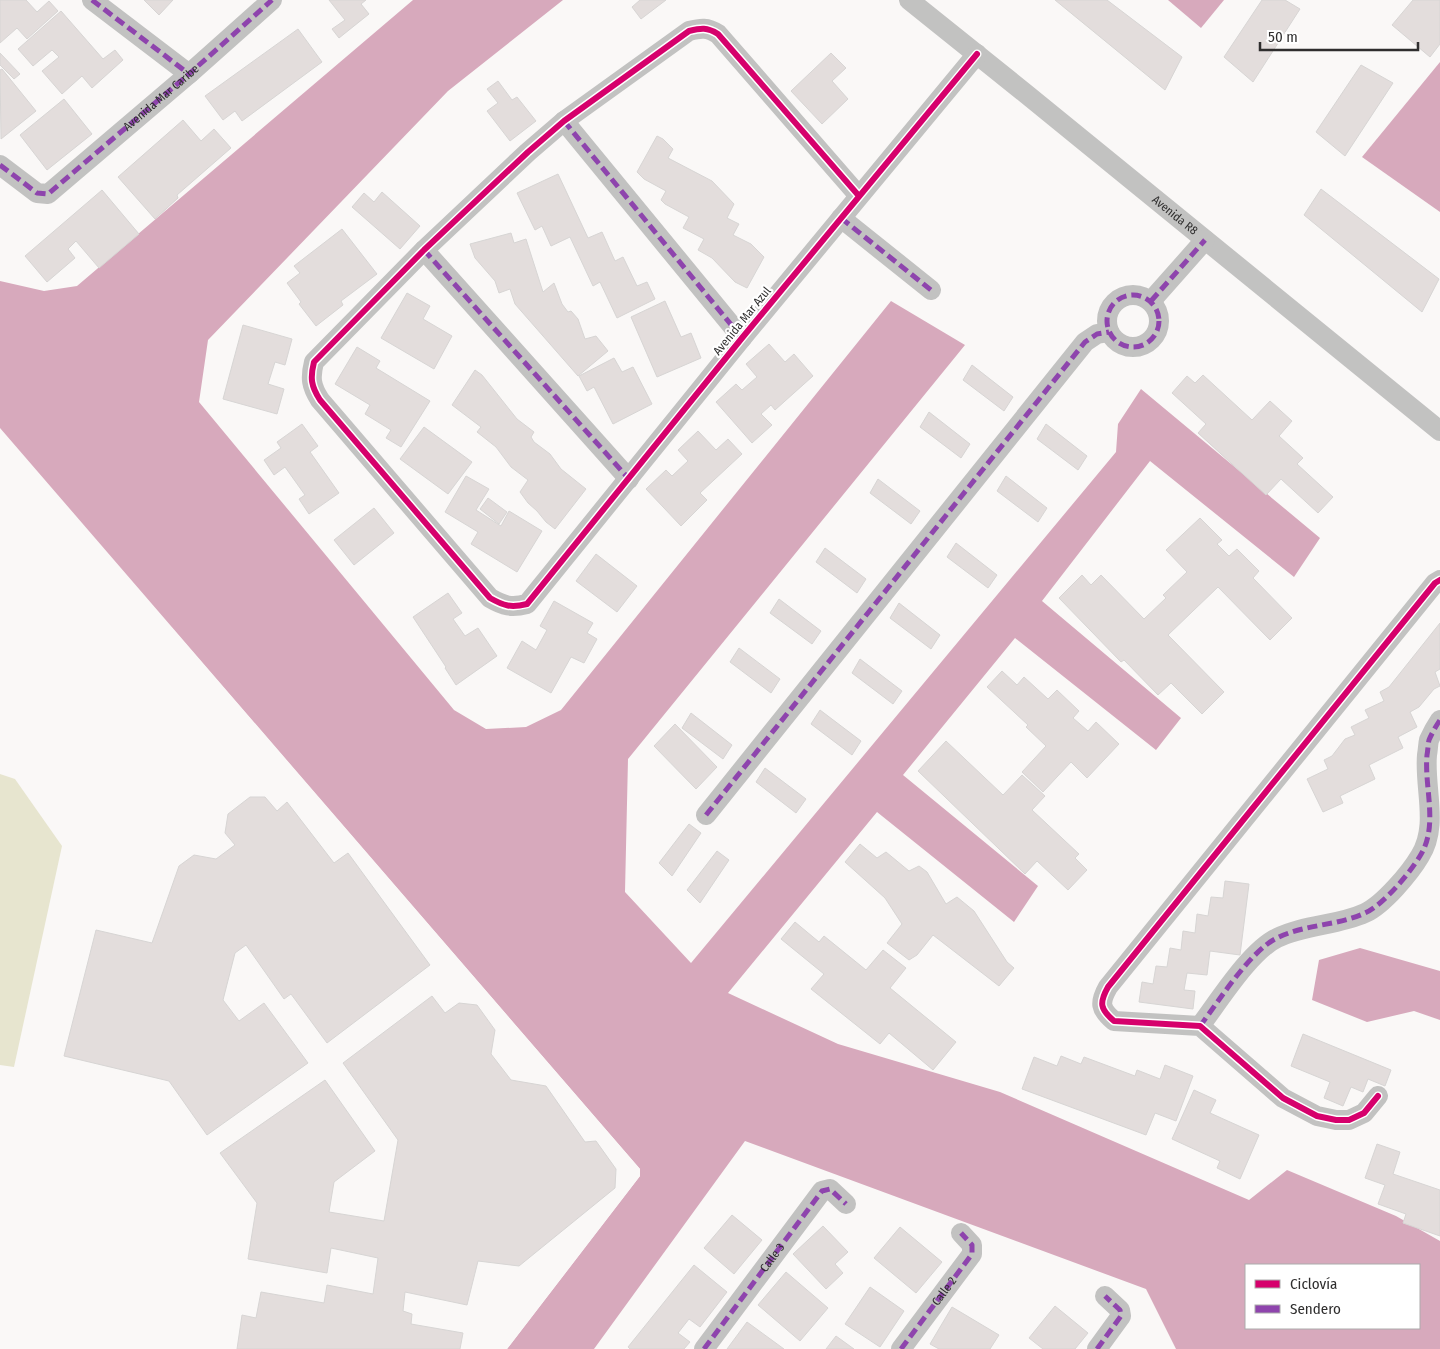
<svg xmlns="http://www.w3.org/2000/svg" width="1440" height="1349" font-family="'Fira Sans Condensed',sans-serif">
<rect width="100%" height="100%" fill="#faf8f7"/>
<path fill="#e7e5cf" d="M 0,774 L 15,779 L 62,846 L 14,1067 L 0,1065 Z"/>
<g fill="#d7a9bc" fill-rule="evenodd">
<path d="M 413,0 L 563,0 L 448,91 L 208,340 L 199,402 L 454,710 L 486,729 L 526,727 L 561,710 L 891,301 L 965,345 L 628,759 L 625,892 L 691,963 L 1116,452 L 1118,424 L 1141,389 L 1320,538 L 1294,577 L 1150,461 L 1042,601 L 1181,718 L 1156,750 L 1015,638 L 903,775 L 1038,886 L 1014,922 L 877,812 L 728,993 L 838,1044 L 1000,1092 L 1249,1200 L 1287,1170 L 1396,1216 L 1440,1241 L 1440,1349 L 1176,1349 L 1146,1289 L 745,1141 L 594,1349 L 507,1349 L 640,1176 L 640,1169 L 0,428 L 0,281 L 44,291 L 77,286 ZM 1246,1265 L 1419,1265 L 1419,1328 L 1246,1328 Z"/>
<path d="M 1168,0 L 1224,0 L 1201,28 Z"/>
<path d="M 1440,62 L 1440,212 L 1362,157 Z"/>
<path d="M 1360,948 L 1440,971 L 1440,1020 L 1414,1011 L 1367,1022 L 1312,1000 L 1319,960 Z"/>
</g>
<path fill="#faf8f7" d="M 172,628 L 640,1169 L 640,1176 L 507,1349 L 504,1349 L 638,1175 L 637,1170 L 170,629 Z"/>
<g fill="#e3dddc" stroke="#d7d5d4">
<path d="M 0,0 L 26,0 L 37,12 L 49,1 L 58,11 L 27,39 L 17,28 L 0,43 Z"/>
<path d="M 144,0 L 173,0 L 159,15 Z"/>
<path d="M 329,0 L 366,0 L 361,4 L 369,14 L 339,38 L 332,29 L 345,20 Z"/>
<path d="M 640,0 L 666,0 L 641,19 L 632,7 Z"/>
<path d="M 1055,0 L 1107,0 L 1182,57 L 1165,90 Z"/>
<path d="M 1262,0 L 1285,0 L 1300,9 L 1253,82 L 1224,57 Z"/>
<path d="M 1413,0 L 1440,0 L 1440,44 L 1430,57 L 1392,25 Z"/>
<path d="M 61,11 L 103,59 L 115,50 L 123,60 L 92,88 L 82,76 L 62,94 L 42,71 L 59,57 L 52,50 L 33,66 L 18,49 Z"/>
<path d="M 298,29 L 322,62 L 242,121 L 235,111 L 223,120 L 205,96 Z"/>
<path d="M 0,53 L 20,74 L 14,79 L 0,65 Z"/>
<path d="M 831,53 L 846,68 L 832,81 L 848,99 L 822,124 L 791,91 Z"/>
<path d="M 1361,65 L 1393,83 L 1345,156 L 1316,132 Z"/>
<path d="M 2,69 L 36,111 L 1,139 L 0,70 Z"/>
<path d="M 498,81 L 512,100 L 517,97 L 536,121 L 510,141 L 487,111 L 498,103 L 487,89 Z"/>
<path d="M 64,99 L 92,134 L 47,170 L 20,135 Z"/>
<path d="M 183,120 L 201,141 L 214,129 L 231,148 L 177,195 L 178,198 L 155,219 L 118,177 Z"/>
<path d="M 657,136 L 663,139 L 673,149 L 668,158 L 712,181 L 734,204 L 727,218 L 739,224 L 733,235 L 751,244 L 764,257 L 747,288 L 735,282 L 712,258 L 698,250 L 704,239 L 683,228 L 689,217 L 665,204 L 661,200 L 666,191 L 644,179 L 637,172 Z"/>
<path d="M 558,174 L 588,238 L 602,232 L 615,261 L 623,257 L 637,286 L 647,282 L 655,299 L 617,318 L 600,282 L 593,286 L 570,237 L 551,246 L 542,226 L 535,230 L 517,193 Z"/>
<path d="M 1321,189 L 1439,279 L 1422,312 L 1304,215 Z"/>
<path d="M 102,190 L 139,234 L 99,268 L 76,241 L 68,249 L 75,258 L 47,282 L 25,256 Z"/>
<path d="M 382,192 L 420,226 L 400,249 L 352,207 L 364,193 L 374,202 Z"/>
<path d="M 342,229 L 377,274 L 341,301 L 343,305 L 316,326 L 299,304 L 301,302 L 287,283 L 300,273 L 294,266 Z"/>
<path d="M 511,233 L 514,243 L 526,239 L 543,292 L 554,283 L 562,304 L 568,312 L 571,311 L 578,319 L 585,339 L 596,336 L 608,351 L 578,376 L 515,304 L 510,289 L 499,293 L 495,281 L 475,258 L 470,244 Z"/>
<path d="M 407,293 L 430,306 L 423,319 L 452,336 L 434,369 L 381,338 Z"/>
<path d="M 665,301 L 681,337 L 691,333 L 701,358 L 657,377 L 631,317 Z"/>
<path d="M 243,325 L 292,339 L 285,365 L 275,362 L 268,384 L 284,389 L 277,414 L 223,399 Z"/>
<path d="M 769,344 L 785,362 L 794,354 L 813,376 L 775,410 L 771,405 L 761,414 L 772,425 L 752,443 L 716,402 L 736,384 L 742,390 L 757,377 L 746,364 Z"/>
<path d="M 357,347 L 380,361 L 376,368 L 430,401 L 401,447 L 386,438 L 391,430 L 365,414 L 370,405 L 335,384 Z"/>
<path d="M 614,358 L 622,372 L 633,367 L 652,404 L 613,424 L 594,387 L 587,391 L 579,376 Z"/>
<path d="M 972,365 L 1013,397 L 1004,411 L 963,380 Z"/>
<path d="M 475,370 L 482,375 L 517,419 L 534,432 L 531,437 L 534,442 L 550,454 L 561,469 L 586,489 L 555,529 L 546,522 L 537,511 L 528,503 L 520,492 L 528,480 L 511,467 L 496,447 L 477,432 L 481,427 L 452,405 Z"/>
<path d="M 1203,375 L 1252,420 L 1270,401 L 1292,421 L 1279,436 L 1303,458 L 1297,464 L 1333,497 L 1318,513 L 1281,479 L 1266,495 L 1198,433 L 1206,424 L 1172,393 L 1187,376 L 1195,383 Z"/>
<path d="M 929,412 L 970,444 L 961,458 L 920,427 Z"/>
<path d="M 302,424 L 318,446 L 310,452 L 339,493 L 309,514 L 299,499 L 305,495 L 285,467 L 274,475 L 264,460 L 281,448 L 277,442 Z"/>
<path d="M 1046,424 L 1087,456 L 1078,470 L 1037,439 Z"/>
<path d="M 424,427 L 472,462 L 448,494 L 400,459 Z"/>
<path d="M 698,431 L 716,450 L 728,439 L 742,454 L 700,493 L 707,500 L 681,526 L 646,489 L 666,470 L 672,476 L 688,461 L 678,450 Z"/>
<path d="M 466,476 L 489,489 L 476,510 L 501,526 L 509,511 L 542,531 L 517,572 L 471,544 L 478,532 L 445,512 Z"/>
<path d="M 1006,476 L 1047,508 L 1038,522 L 997,491 Z"/>
<path d="M 878,479 L 920,511 L 911,524 L 870,493 Z"/>
<path d="M 488,498 L 507,512 L 499,524 L 480,509 Z"/>
<path d="M 374,508 L 394,533 L 354,565 L 334,540 Z"/>
<path d="M 1200,518 L 1222,540 L 1217,544 L 1229,556 L 1237,549 L 1259,571 L 1253,578 L 1292,618 L 1270,640 L 1218,587 L 1168,635 L 1224,692 L 1202,714 L 1171,683 L 1158,695 L 1124,660 L 1121,662 L 1059,598 L 1082,575 L 1091,585 L 1101,575 L 1144,619 L 1166,598 L 1163,595 L 1187,572 L 1166,550 Z"/>
<path d="M 956,543 L 997,575 L 988,588 L 947,557 Z"/>
<path d="M 825,548 L 866,579 L 857,593 L 816,562 Z"/>
<path d="M 596,554 L 637,586 L 617,612 L 576,581 Z"/>
<path d="M 448,593 L 462,613 L 453,619 L 465,636 L 478,628 L 497,656 L 456,685 L 445,668 L 446,667 L 413,617 Z"/>
<path d="M 779,599 L 821,631 L 812,644 L 770,613 Z"/>
<path d="M 554,601 L 593,623 L 587,633 L 597,639 L 584,663 L 571,657 L 551,693 L 507,668 L 522,641 L 536,650 L 547,630 L 540,626 Z"/>
<path d="M 899,603 L 940,635 L 931,649 L 890,618 Z"/>
<path d="M 1440,623 L 1440,669 L 1435,672 L 1440,686 L 1434,689 L 1419,707 L 1410,712 L 1417,727 L 1398,737 L 1403,748 L 1369,765 L 1375,779 L 1340,796 L 1343,803 L 1323,812 L 1307,779 L 1328,769 L 1324,760 L 1332,756 L 1345,739 L 1355,735 L 1351,727 L 1369,718 L 1365,710 L 1384,701 L 1380,692 L 1389,687 Z"/>
<path d="M 739,648 L 780,679 L 771,693 L 730,662 Z"/>
<path d="M 860,659 L 902,691 L 893,704 L 852,673 Z"/>
<path d="M 1002,671 L 1017,685 L 1024,677 L 1048,699 L 1057,690 L 1079,711 L 1073,718 L 1088,731 L 1096,722 L 1119,744 L 1087,778 L 1071,762 L 1043,792 L 1022,772 L 1046,746 L 1026,727 L 1028,725 L 987,687 Z"/>
<path d="M 820,710 L 861,741 L 852,755 L 811,724 Z"/>
<path d="M 691,713 L 732,745 L 723,759 L 682,728 Z"/>
<path d="M 675,724 L 717,767 L 696,789 L 654,746 Z"/>
<path d="M 946,741 L 1003,795 L 1022,775 L 1045,796 L 1032,810 L 1079,854 L 1075,858 L 1087,870 L 1068,890 L 1037,861 L 1025,874 L 918,771 Z"/>
<path d="M 765,768 L 806,799 L 796,813 L 756,782 Z"/>
<path d="M 250,797 L 265,797 L 277,811 L 287,802 L 334,863 L 348,853 L 430,965 L 327,1043 L 291,994 L 284,999 L 246,945 L 235,953 L 223,1000 L 239,1021 L 264,1003 L 308,1063 L 207,1135 L 169,1081 L 64,1056 L 96,930 L 152,943 L 179,866 L 194,855 L 216,859 L 235,845 L 225,833 L 228,814 Z"/>
<path d="M 689,824 L 701,833 L 672,876 L 659,863 Z"/>
<path d="M 860,844 L 877,858 L 886,852 L 909,871 L 919,866 L 927,872 L 946,904 L 957,897 L 974,911 L 1007,962 L 1014,968 L 999,986 L 933,935 L 917,955 L 909,960 L 887,943 L 902,924 L 885,898 L 845,862 Z"/>
<path d="M 717,851 L 729,860 L 700,903 L 687,890 Z"/>
<path d="M 1225,881 L 1249,884 L 1240,955 L 1210,951 L 1207,975 L 1187,973 L 1184,990 L 1195,991 L 1193,1009 L 1139,1002 L 1142,982 L 1153,984 L 1156,966 L 1167,967 L 1170,948 L 1181,950 L 1183,931 L 1195,933 L 1197,914 L 1208,916 L 1211,897 L 1223,898 Z"/>
<path d="M 795,922 L 819,942 L 824,936 L 866,970 L 883,950 L 906,968 L 890,988 L 956,1042 L 933,1070 L 889,1033 L 880,1044 L 811,989 L 824,974 L 781,939 Z"/>
<path d="M 432,996 L 445,1013 L 459,1003 L 477,1005 L 495,1030 L 491,1054 L 511,1080 L 546,1086 L 585,1142 L 596,1141 L 616,1169 L 615,1188 L 519,1266 L 478,1261 L 467,1305 L 405,1292 L 403,1311 L 412,1314 L 411,1324 L 463,1333 L 460,1349 L 237,1349 L 242,1315 L 256,1318 L 261,1292 L 324,1303 L 327,1285 L 373,1294 L 378,1258 L 331,1248 L 327,1273 L 248,1259 L 257,1203 L 220,1153 L 325,1080 L 375,1151 L 334,1182 L 329,1212 L 384,1221 L 398,1140 L 343,1063 Z"/>
<path d="M 1303,1034 L 1391,1070 L 1385,1086 L 1368,1079 L 1363,1092 L 1351,1087 L 1343,1106 L 1324,1098 L 1330,1082 L 1291,1066 Z"/>
<path d="M 1061,1056 L 1081,1064 L 1084,1057 L 1135,1076 L 1137,1070 L 1160,1079 L 1165,1065 L 1193,1076 L 1176,1121 L 1155,1113 L 1146,1135 L 1022,1089 L 1034,1057 L 1057,1066 Z"/>
<path d="M 1194,1090 L 1216,1100 L 1210,1113 L 1259,1135 L 1240,1179 L 1217,1168 L 1220,1161 L 1172,1139 Z"/>
<path d="M 1377,1144 L 1400,1152 L 1393,1174 L 1440,1190 L 1440,1236 L 1403,1223 L 1406,1214 L 1378,1204 L 1385,1185 L 1365,1178 Z"/>
<path d="M 732,1215 L 762,1240 L 734,1274 L 704,1248 Z"/>
<path d="M 823,1226 L 848,1252 L 835,1264 L 843,1273 L 826,1289 L 793,1254 Z"/>
<path d="M 900,1227 L 942,1262 L 916,1293 L 874,1258 Z"/>
<path d="M 694,1265 L 727,1292 L 700,1327 L 689,1319 L 678,1333 L 690,1342 L 684,1349 L 630,1349 L 628,1347 Z"/>
<path d="M 786,1272 L 828,1308 L 800,1341 L 758,1305 Z"/>
<path d="M 870,1287 L 904,1311 L 880,1347 L 845,1324 Z"/>
<path d="M 1055,1306 L 1088,1333 L 1075,1349 L 1043,1349 L 1029,1338 Z"/>
<path d="M 952,1307 L 999,1335 L 990,1349 L 939,1349 L 930,1344 Z"/>
<path d="M 747,1322 L 784,1349 L 727,1349 Z"/>
<path d="M 836,1336 L 854,1349 L 826,1349 Z"/>
</g>
<g fill="none" stroke-linecap="round" stroke-linejoin="round">
<g stroke="#c2c2c1" stroke-width="20">
<path d="M 92,0 L 189,74"/>
<path id="s1" d="M 909,0 L 1025,93 L 1440,431"/>
<path d="M 564,121 L 742,338"/>
<path id="s2" d="M 0,165 L 37,193 L 48,194 L 189,74 L 272,0"/>
<path d="M 859,196 L 718,34 C 707,27 701,28 689,31 L 564,121 L 528,152 L 424,250 L 314,362 C 310,378 311,386 320,400 L 490,598 C 504,606 511,608 527,604 L 742,338 L 977,54"/>
<path d="M 841,218 L 931,290"/>
<path d="M 424,250 L 629,479"/>
<circle cx="1133" cy="321" r="26"/>
<path d="M 1151,301 L 1205,240"/>
<path d="M 706,815 L 1085,342 L 1097,334 L 1109,332"/>
<path d="M 1200,1026 C 1219,1001 1250,951 1277,938 C 1305,924 1337,926 1365,913 C 1383,905 1410,873 1420,856 C 1439,826 1424,788 1427,755 C 1428,750 1428,744 1429,740 C 1432,733 1436,726 1440,720"/>
<path d="M 1378,1096 L 1364,1113 L 1349,1120 L 1336,1120 L 1317,1116 L 1283,1098 L 1200,1026 L 1114,1021 C 1100,1009 1099,1003 1108,987 L 1435,583 L 1440,580"/>
<path d="M 704,1349 L 822,1191 L 830,1189 L 846,1204"/>
<path id="s3" d="M 901,1349 L 972,1254 L 972,1245 L 961,1233"/>
<path d="M 1097,1349 L 1121,1316 L 1120,1310 L 1105,1296"/>
</g>
<g stroke="#8e44ad" stroke-width="5" stroke-dasharray="10 5" stroke-linecap="butt">
<path d="M 92,0 L 189,74"/>
<path d="M 564,121 L 742,338"/>
<path d="M 0,165 L 37,193 L 48,194 L 189,74 L 272,0"/>
<path d="M 841,218 L 931,290"/>
<path d="M 424,250 L 629,479"/>
<circle cx="1133" cy="321" r="26"/>
<path d="M 1151,301 L 1205,240"/>
<path d="M 706,815 L 1085,342 L 1097,334 L 1109,332"/>
<path d="M 1200,1026 C 1219,1001 1250,951 1277,938 C 1305,924 1337,926 1365,913 C 1383,905 1410,873 1420,856 C 1439,826 1424,788 1427,755 C 1428,750 1428,744 1429,740 C 1432,733 1436,726 1440,720"/>
<path id="s4" d="M 704,1349 L 822,1191 L 830,1189 L 846,1204"/>
<path d="M 901,1349 L 972,1254 L 972,1245 L 961,1233"/>
<path d="M 1097,1349 L 1121,1316 L 1120,1310 L 1105,1296"/>
</g>
<g stroke="#fff" stroke-width="9">
<g id="cycleway">
<path d="M 859,196 L 718,34 C 707,27 701,28 689,31 L 564,121 L 528,152 L 424,250 L 314,362 C 310,378 311,386 320,400 L 490,598 C 504,606 511,608 527,604 L 742,338 L 977,54"/>
<path d="M 1378,1096 L 1364,1113 L 1349,1120 L 1336,1120 L 1317,1116 L 1283,1098 L 1200,1026 L 1114,1021 C 1100,1009 1099,1003 1108,987 L 1435,583 L 1440,580"/>
</g>
</g>
<use href="#cycleway" stroke="#d6006c" stroke-width="6"/>
</g>
<g text-anchor="middle" dominant-baseline="central" stroke-width="4.5" stroke-linejoin="round" paint-order="stroke">
<g font-size="12" fill="#2f2e2e" stroke="#fff">
<text stroke="none"><textPath href="#s2" startOffset="206">Avenida Mar Caribe</textPath></text>
<text stroke="none"><textPath href="#s1" startOffset="342">Avenida R8</textPath></text>
<text transform="translate(742 321) rotate(-51)">Avenida Mar Azul</text>
<text stroke="none"><textPath href="#s4" startOffset="114">Calle 3</textPath></text>
<text stroke="none"><textPath href="#s3" startOffset="72">Calle 2</textPath></text>
</g>
</g>
<rect x="1245" y="1264" width="175" height="65" fill="#ffffff" stroke="#acabab"/>
<rect x="1255" y="1280" width="25" height="8" fill="#d6006c" stroke="#acabab"/>
<text x="1290" y="1289" font-size="15" fill="#2f2e2e">Ciclovía</text>
<rect x="1255" y="1305" width="25" height="8" fill="#8e44ad" stroke="#acabab"/>
<text x="1290" y="1314" font-size="15" fill="#2f2e2e">Sendero</text>
<path d="M1260 42v8h158v-8" fill="none" stroke="#2f2e2e" stroke-width="2.5"/>
<text x="1268" y="42" font-size="15" fill="#2f2e2e" stroke="#ffffff" stroke-width="4" paint-order="stroke">50 m</text>
</svg>
